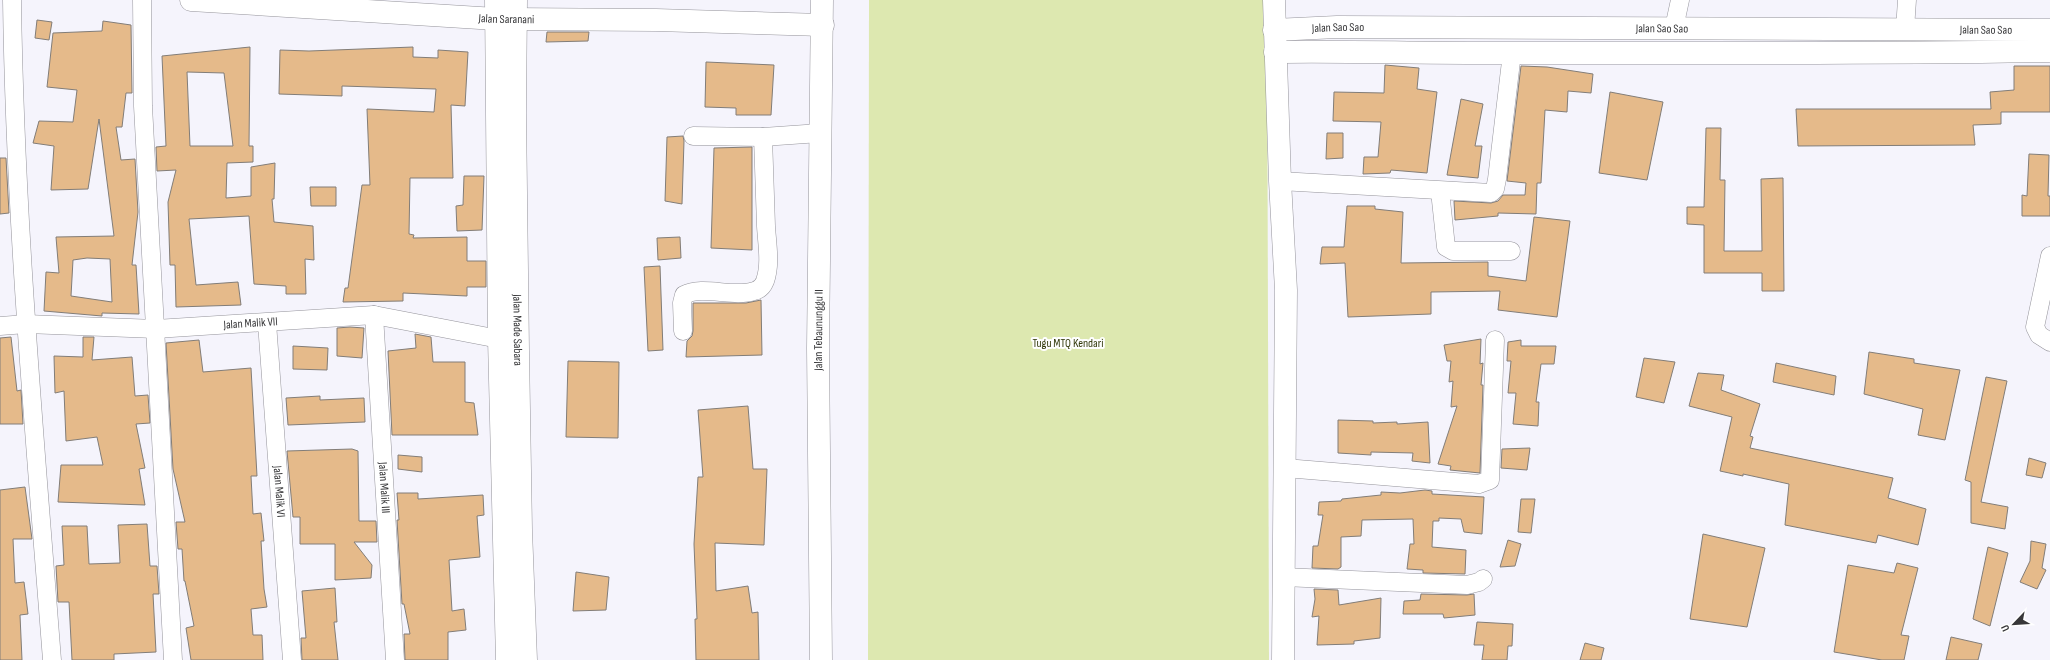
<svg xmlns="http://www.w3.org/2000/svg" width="2050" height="660" font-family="'Sofia Sans Condensed',sans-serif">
<rect width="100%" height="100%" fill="#f5f4fc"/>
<path fill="#dde8b0" d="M 869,0 L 1267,0 L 1269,660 L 868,660 Z"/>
<g fill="#e5ba8a" stroke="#827d78" fill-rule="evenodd">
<path d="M 37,20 L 52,22 L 49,40 L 35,38 Z"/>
<path d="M 103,21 L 131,25 L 132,93 L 126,93 L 122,127 L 116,127 L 121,160 L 135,159 L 138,212 L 132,265 L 136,265 L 139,314 L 102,313 L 102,316 L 44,311 L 46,272 L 59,273 L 56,237 L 114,236 L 99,119 L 88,189 L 51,190 L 54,146 L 33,143 L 39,121 L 73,122 L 77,90 L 47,87 L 53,33 L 102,31 ZM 87,258 L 110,259 L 112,302 L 71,296 L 73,260 Z"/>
<path d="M 547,32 L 589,32 L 588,41 L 546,42 Z"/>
<path d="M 250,47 L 249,146 L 253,146 L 253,162 L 227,163 L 226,198 L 251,196 L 251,167 L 275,163 L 274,199 L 272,199 L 274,222 L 313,226 L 314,260 L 305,259 L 306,294 L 286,294 L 286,286 L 254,284 L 249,216 L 189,219 L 196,285 L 238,282 L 241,305 L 176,307 L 175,265 L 170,265 L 168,202 L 176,170 L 157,171 L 156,147 L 166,146 L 162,56 ZM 187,72 L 224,73 L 233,146 L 190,146 Z"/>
<path d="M 413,47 L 413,57 L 438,58 L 438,50 L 468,52 L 465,106 L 451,105 L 453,178 L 410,178 L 409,234 L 414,235 L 413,238 L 467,237 L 467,261 L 486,261 L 486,287 L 467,287 L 467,296 L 403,293 L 403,301 L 343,302 L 345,288 L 348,288 L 362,185 L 370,185 L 367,109 L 434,112 L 436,89 L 342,86 L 342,96 L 279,94 L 280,50 L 309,51 Z"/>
<path d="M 706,62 L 774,65 L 771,115 L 736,115 L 736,108 L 705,107 Z"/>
<path d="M 1385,65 L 1419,68 L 1417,89 L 1437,92 L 1427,173 L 1391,170 L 1390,173 L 1363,174 L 1364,157 L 1378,157 L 1381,122 L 1333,121 L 1334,92 L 1384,93 Z"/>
<path d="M 1521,66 L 1547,67 L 1593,74 L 1591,93 L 1568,91 L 1567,112 L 1545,110 L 1541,183 L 1537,183 L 1536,214 L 1498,213 L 1498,216 L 1455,220 L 1454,201 L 1491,203 L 1498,201 L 1503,195 L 1525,195 L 1526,183 L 1507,181 Z"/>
<path d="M 2014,66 L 2050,66 L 2050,112 L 2001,112 L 2001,124 L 1973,125 L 1975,145 L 1798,146 L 1796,109 L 1991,109 L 1990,92 L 2014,90 Z"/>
<path d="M 1610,92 L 1663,102 L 1647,180 L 1599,173 Z"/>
<path d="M 1461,99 L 1483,104 L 1475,146 L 1482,146 L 1478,178 L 1447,175 Z"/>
<path d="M 1706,128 L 1721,128 L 1720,180 L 1725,180 L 1724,251 L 1762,251 L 1761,179 L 1783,178 L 1784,291 L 1762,291 L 1762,273 L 1704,273 L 1704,225 L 1687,224 L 1687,207 L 1704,207 Z"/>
<path d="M 1327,133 L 1343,133 L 1343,158 L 1326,159 Z"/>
<path d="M 683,136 L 684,141 L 682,204 L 665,201 L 667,137 Z"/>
<path d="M 752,147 L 752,250 L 711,248 L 714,148 Z"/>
<path d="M 2029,154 L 2049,155 L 2048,196 L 2050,196 L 2050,216 L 2022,216 L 2022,195 L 2027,196 Z"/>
<path d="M 0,158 L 6,158 L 9,213 L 0,214 Z"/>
<path d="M 464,176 L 484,176 L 482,230 L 457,231 L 456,206 L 463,205 Z"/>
<path d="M 310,187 L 336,187 L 336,206 L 311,206 Z"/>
<path d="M 1347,206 L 1375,206 L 1375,209 L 1403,212 L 1401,263 L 1488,262 L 1488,276 L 1526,281 L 1534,217 L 1570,221 L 1557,317 L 1498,310 L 1500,291 L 1431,292 L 1431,314 L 1348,317 L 1345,263 L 1320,264 L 1322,247 L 1344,247 Z"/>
<path d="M 680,237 L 681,258 L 658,260 L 657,238 Z"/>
<path d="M 660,266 L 663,350 L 648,351 L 644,267 Z"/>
<path d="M 761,300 L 762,355 L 686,357 L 687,341 L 692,336 L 693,331 L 693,303 L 746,303 Z"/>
<path d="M 350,327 L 364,328 L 362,358 L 337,356 L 337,328 Z"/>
<path d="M 415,334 L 431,337 L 433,362 L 465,362 L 465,402 L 474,403 L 478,435 L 392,435 L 388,351 L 416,348 Z"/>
<path d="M 11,337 L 17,391 L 21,390 L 23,424 L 0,424 L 0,338 Z"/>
<path d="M 83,337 L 94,337 L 92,360 L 132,357 L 135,396 L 148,395 L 150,423 L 136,424 L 145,468 L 139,469 L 145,505 L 58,502 L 61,465 L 103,465 L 97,437 L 66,441 L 64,391 L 55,393 L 54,356 L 83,357 Z"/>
<path d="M 1481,339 L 1480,364 L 1483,363 L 1481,385 L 1483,385 L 1480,473 L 1450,470 L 1451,466 L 1438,464 L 1457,406 L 1451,407 L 1453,381 L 1449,382 L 1451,361 L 1447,361 L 1444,345 Z"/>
<path d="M 199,340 L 203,372 L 251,368 L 257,476 L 251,476 L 253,514 L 261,513 L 264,541 L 261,541 L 264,589 L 267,607 L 251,609 L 253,635 L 262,635 L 263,660 L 191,660 L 186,628 L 194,626 L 185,581 L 184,581 L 182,549 L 178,549 L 176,522 L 185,522 L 173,469 L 166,343 Z"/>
<path d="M 1521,340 L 1521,346 L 1556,346 L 1554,364 L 1541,364 L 1536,402 L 1539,402 L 1538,426 L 1513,424 L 1516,393 L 1508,393 L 1511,361 L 1507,361 L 1508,342 Z"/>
<path d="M 293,346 L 328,348 L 327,370 L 293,369 Z"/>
<path d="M 1869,352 L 1914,359 L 1914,363 L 1960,370 L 1945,440 L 1918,435 L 1923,409 L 1864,394 Z"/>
<path d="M 1644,358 L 1675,362 L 1664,403 L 1636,397 Z"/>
<path d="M 568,361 L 619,362 L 618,438 L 566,437 Z"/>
<path d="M 1776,363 L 1836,376 L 1834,395 L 1773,382 Z"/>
<path d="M 1698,373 L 1724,375 L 1721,390 L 1760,404 L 1750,436 L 1753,437 L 1750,448 L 1893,478 L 1888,498 L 1926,509 L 1918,545 L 1878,535 L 1876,543 L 1785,525 L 1789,484 L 1743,474 L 1743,476 L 1720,471 L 1732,417 L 1689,406 Z"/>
<path d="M 1986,377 L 2007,381 L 1981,502 L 2008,507 L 2005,529 L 1971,523 L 1971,482 L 1965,480 Z"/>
<path d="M 320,396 L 320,400 L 364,398 L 365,422 L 288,425 L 286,398 Z"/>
<path d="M 748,406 L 753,469 L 767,469 L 764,545 L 715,543 L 716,591 L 748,586 L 752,613 L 758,612 L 759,660 L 696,660 L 695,619 L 697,619 L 694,544 L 698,477 L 703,477 L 698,410 Z"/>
<path d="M 1338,420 L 1373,421 L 1373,423 L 1397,422 L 1397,424 L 1428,422 L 1430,463 L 1412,461 L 1413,453 L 1371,452 L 1371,455 L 1338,453 Z"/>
<path d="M 1530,448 L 1527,470 L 1501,468 L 1502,449 Z"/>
<path d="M 352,449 L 358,451 L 359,521 L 376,521 L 377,542 L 354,542 L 372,565 L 371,578 L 335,580 L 335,544 L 300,544 L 300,517 L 293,517 L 287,451 Z"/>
<path d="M 398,455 L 422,457 L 422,472 L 398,469 Z"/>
<path d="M 2029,458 L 2046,463 L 2042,478 L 2026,475 Z"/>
<path d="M 25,487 L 32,539 L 13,539 L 15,583 L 24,582 L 28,614 L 20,615 L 22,660 L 0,660 L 0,490 Z"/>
<path d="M 1425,490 L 1432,491 L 1432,494 L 1484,497 L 1482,534 L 1464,532 L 1461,519 L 1439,518 L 1439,521 L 1433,521 L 1432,547 L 1466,550 L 1465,574 L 1423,573 L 1423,570 L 1407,569 L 1410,544 L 1414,544 L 1413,519 L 1362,520 L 1361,536 L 1341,537 L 1341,567 L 1338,569 L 1312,568 L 1313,546 L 1318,546 L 1323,515 L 1318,515 L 1319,502 L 1341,501 L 1342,499 L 1381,495 L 1381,492 L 1400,493 Z"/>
<path d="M 397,493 L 418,493 L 418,499 L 483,495 L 484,515 L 477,516 L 480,557 L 449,560 L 452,611 L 464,609 L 466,630 L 448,632 L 448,660 L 405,660 L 404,634 L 410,634 L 404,604 L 402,604 L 397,520 L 399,520 Z"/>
<path d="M 1521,499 L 1535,499 L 1531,533 L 1518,532 Z"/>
<path d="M 147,524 L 150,566 L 157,566 L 159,594 L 153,594 L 156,652 L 114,654 L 114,660 L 72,660 L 69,602 L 58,602 L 56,566 L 64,565 L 62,526 L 87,526 L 89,564 L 120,563 L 118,525 Z"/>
<path d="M 1703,534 L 1765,548 L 1747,627 L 1690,619 Z"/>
<path d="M 1508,540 L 1521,544 L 1515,566 L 1500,567 Z"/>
<path d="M 2031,541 L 2046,544 L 2042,568 L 2046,570 L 2037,589 L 2020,582 L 2030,561 Z"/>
<path d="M 1988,547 L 2008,553 L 1990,626 L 1973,619 Z"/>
<path d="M 1897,563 L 1918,568 L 1901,635 L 1909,636 L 1904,660 L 1882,660 L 1834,652 L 1848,565 L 1894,573 Z"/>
<path d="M 576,572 L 609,577 L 606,610 L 573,611 Z"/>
<path d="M 335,588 L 337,622 L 334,622 L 338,660 L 302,660 L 301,638 L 306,638 L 302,591 Z"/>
<path d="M 1314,589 L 1338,590 L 1339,605 L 1381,598 L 1380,638 L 1354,641 L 1354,644 L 1317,645 L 1319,616 L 1312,617 L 1315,599 Z"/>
<path d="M 1421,594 L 1467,595 L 1474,594 L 1475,615 L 1444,618 L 1443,614 L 1403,614 L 1404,601 L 1420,600 Z"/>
<path d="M 1477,622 L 1513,624 L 1512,646 L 1508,646 L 1507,660 L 1482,660 L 1484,645 L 1474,645 Z"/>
<path d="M 1951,637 L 1982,644 L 1978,660 L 1946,660 Z"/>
<path d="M 1585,643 L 1604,648 L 1601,660 L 1580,660 Z"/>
</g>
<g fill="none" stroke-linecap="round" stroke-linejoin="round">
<g stroke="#95949b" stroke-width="19">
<g id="street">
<path d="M 12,0 C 15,221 35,440 52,660"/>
<path d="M 142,0 L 143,106 L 173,660"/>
<path d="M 1674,28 L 1680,0"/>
<path d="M 1905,29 L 1907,0"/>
<path d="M 693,136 L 763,137 L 820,133"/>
<path d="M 1280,181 L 1491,193 L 1495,189 L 1497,179 L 1512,53"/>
<path d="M 1440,191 L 1446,247 L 1453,251 L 1511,251"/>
<path d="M 2050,256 L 2035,327 L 2039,335 L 2050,342"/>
<path id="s1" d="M 374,315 L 395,660"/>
<path id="s2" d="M 267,323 L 292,660"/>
<path id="s3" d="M 0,326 L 26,324 L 156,329 L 374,315 L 499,339"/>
<path d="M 683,331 L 682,303 L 684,295 C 703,285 733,298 754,291 C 759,290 763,286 765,281 C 771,264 767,244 766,226 C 765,197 764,167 763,137"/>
<path d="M 1285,468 L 1479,484 L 1490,480 L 1495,340"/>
<path d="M 1283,577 L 1467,585 L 1479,582 L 1483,579"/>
</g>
</g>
<g stroke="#95949b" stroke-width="23">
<g id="secondary">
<path id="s4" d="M 191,0 L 496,19 L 656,20 L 823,25"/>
<path d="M 496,0 L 499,339 L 507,660"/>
<path id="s5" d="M 516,0 L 515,113 L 518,351 L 521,530 L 526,660"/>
<path d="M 1274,0 L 1280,181 L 1286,290 L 1283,660"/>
<path id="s6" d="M 1274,30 L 1337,27 L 2050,30"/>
<path d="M 1275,52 C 1342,51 1408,53 1474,53 C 1666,53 1858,54 2050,51"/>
<path id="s7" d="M 821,660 L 818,348 L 822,0"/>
</g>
</g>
<use href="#street" stroke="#fff" stroke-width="18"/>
<use href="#secondary" stroke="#fff" stroke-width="22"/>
</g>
<g text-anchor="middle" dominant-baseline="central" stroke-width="4" stroke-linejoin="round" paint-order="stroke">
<g font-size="12" fill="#373739" stroke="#fff">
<text stroke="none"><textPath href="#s4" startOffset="316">Jalan Saranani</textPath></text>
<text stroke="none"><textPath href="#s6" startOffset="64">Jalan Sao Sao</textPath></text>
<text stroke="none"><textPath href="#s6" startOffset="388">Jalan Sao Sao</textPath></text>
<text stroke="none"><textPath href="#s6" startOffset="712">Jalan Sao Sao</textPath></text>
<text stroke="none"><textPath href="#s3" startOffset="251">Jalan Malik VII</textPath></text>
<text stroke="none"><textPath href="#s5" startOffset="330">Jalan Made Sabara</textPath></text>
<text stroke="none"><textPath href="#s7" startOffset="330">Jalan Tebaununggu II</textPath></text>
<text stroke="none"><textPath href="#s1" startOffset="173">Jalan Malik III</textPath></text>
<text stroke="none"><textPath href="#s2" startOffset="169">Jalan Malik VI</textPath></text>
</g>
<g font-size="12" fill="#32390a" stroke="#fff">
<text x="1068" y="343">Tugu MTQ Kendari</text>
</g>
</g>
<g transform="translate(2014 624) rotate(245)" stroke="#ffffff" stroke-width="3" paint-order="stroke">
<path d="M0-3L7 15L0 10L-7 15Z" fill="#373739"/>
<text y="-6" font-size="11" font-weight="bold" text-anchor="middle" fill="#373739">U</text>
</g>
</svg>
